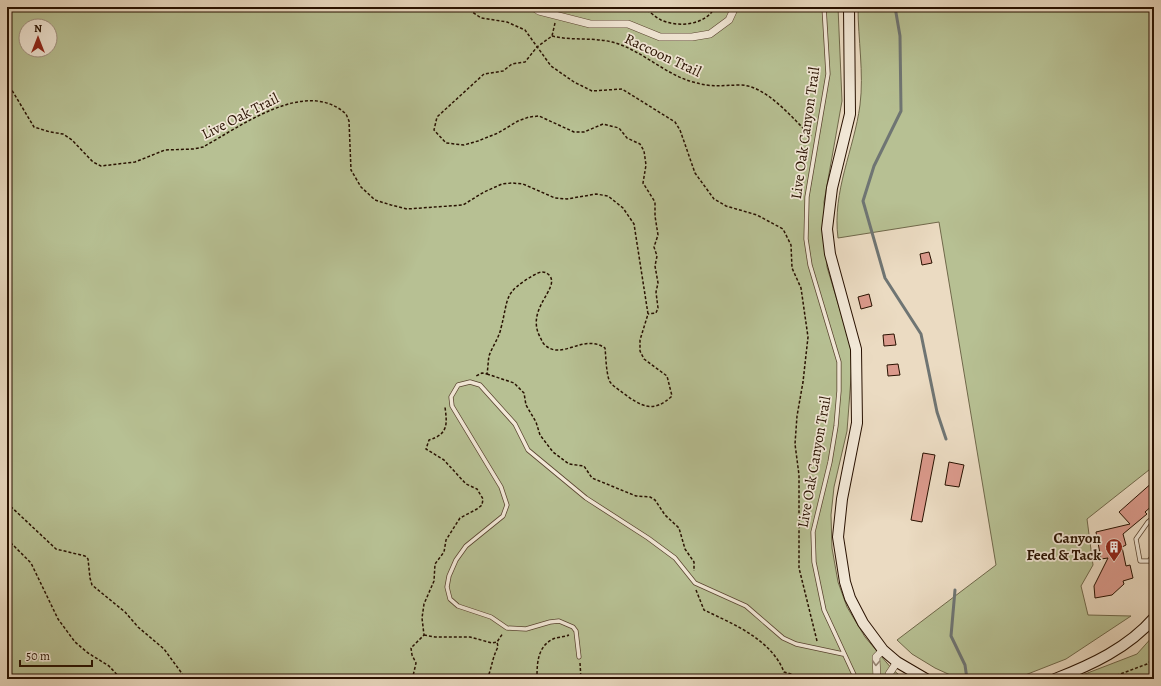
<svg xmlns="http://www.w3.org/2000/svg" width="1161" height="686" font-family="Alegreya,serif">
<rect width="100%" height="100%" fill="#ebdbc2"/>
<filter id="stains"><feTurbulence type="fractalNoise" baseFrequency=".005" numOctaves="4"/><feColorMatrix values="0 0 0 0 .2 0 0 0 0 .09 0 0 0 0 .02 0 0 0 .5 -.17"/></filter>
<radialGradient id="worn" r=".72"><stop offset=".6" stop-color="#630" stop-opacity="0"/><stop offset="1" stop-color="#630" stop-opacity=".3"/></radialGradient>
<g fill="#b7c093" stroke="#70684a" fill-rule="evenodd">
<path d="M 7,7 L 838,7 L 842,101 L 824,202 L 827,267 L 850,343 L 852,365 L 847,431 L 834,487 L 831,515 L 832,548 L 838,582 L 847,607 L 865,637 L 892,669 L 904,679 L 7,679 ZM 26,26 L 50,26 L 50,50 L 26,50 Z"/>
<path d="M 858,7 L 1154,7 L 1154,466 L 1087,519 L 1093,565 L 1081,586 L 1088,615 L 1131,616 L 1066,659 L 1015,679 L 959,679 L 935,668 L 912,654 L 897,640 L 996,565 L 939,222 L 838,238 C 832,191 854,150 860,105 C 864,73 858,39 858,7 Z"/>
<path d="M 1154,635 L 1154,679 L 1072,679 L 1137,654 Z"/>
</g>
<g fill="none" stroke-linecap="round" stroke-linejoin="round">
<g stroke="#6f7573" stroke-width="3">
<path d="M 895,7 L 900,36 L 901,111 L 874,166 L 863,201 L 885,278 L 921,334 L 937,412 L 946,439"/>
<path d="M 955,590 L 951,636 L 965,665 L 967,679"/>
</g>
</g>
<g fill="#db9a8c" stroke="#281100">
<path d="M 929,252 L 932,263 L 922,265 L 920,254 Z"/>
<path d="M 869,294 L 872,306 L 861,309 L 858,297 Z"/>
<path d="M 894,334 L 896,345 L 884,346 L 883,335 Z"/>
<path d="M 898,364 L 900,375 L 888,376 L 887,365 Z"/>
<path d="M 923,453 L 935,455 L 922,522 L 911,520 Z"/>
<path d="M 949,462 L 964,465 L 959,487 L 945,485 Z"/>
<path d="M 1154,481 L 1154,504 L 1145,512 L 1147,514 L 1123,534 L 1126,545 L 1122,547 L 1126,566 L 1130,565 L 1133,578 L 1123,581 L 1124,584 L 1112,595 L 1095,598 L 1094,586 L 1108,558 L 1101,559 L 1096,532 L 1130,524 L 1119,512 Z"/>
</g>
<g fill="none" stroke-linecap="round" stroke-linejoin="round">
<g stroke="#594430" stroke-width="5">
<g id="lane">
<path d="M 824,7 L 828,74 L 807,197 L 806,239 L 810,265 L 839,362 L 839,391 L 836,426 L 830,462 L 813,532 L 814,562 L 824,610 L 856,679"/>
<path d="M 1154,517 L 1148,522 L 1136,539 L 1140,561 L 1149,561 L 1154,554"/>
<path d="M 579,657 L 576,631 L 573,627 L 559,621 L 550,622 L 526,629 L 507,628 L 491,617 L 458,606 L 450,599 L 447,587 L 449,576 L 456,560 L 466,546 L 503,516 L 507,505 L 501,487 L 452,406 L 451,397 L 458,385 L 470,382 L 480,385 L 515,424 L 528,450 L 586,498 L 648,538 L 675,558 L 695,583 L 746,606 L 783,638 L 796,644 L 843,654"/>
</g>
</g>
<g stroke="#594430" stroke-width="8">
<g id="street">
<path d="M 533,7 L 539,11 L 590,24 L 628,24 L 660,37 L 692,37 L 710,34 L 729,20 L 735,7"/>
<path d="M 877,679 L 876,657 L 883,650"/>
<path d="M 888,679 L 889,674 L 897,662"/>
</g>
</g>
<g stroke="#281100" stroke-width="12">
<g id="secondary">
<path d="M 849,7 L 850,114 L 832,188 L 827,229 L 830,254 L 856,349 L 857,423 L 842,499 L 838,537 L 845,582 L 850,598 L 863,623 L 883,650 L 897,662 L 926,679"/>
<path d="M 1055,679 C 1091,665 1128,648 1154,618"/>
</g>
</g>
<g stroke="#281100" stroke-width="1.5" stroke-dasharray="3 2" stroke-linecap="butt">
<path d="M 465,7 L 481,18 L 507,22 L 525,30 L 551,66 L 574,82 L 592,91 L 622,89 L 675,122 L 680,130 L 695,173 L 714,199 L 726,206 L 757,215 L 783,229 L 791,245 L 792,268 L 801,288 L 808,337 L 803,382 L 797,416 L 795,444 L 799,475 L 799,568 L 817,641"/>
<path d="M 643,7 C 649,11 655,17 661,20 C 679,28 706,25 715,7"/>
<path d="M 555,23 L 552,36 L 537,47 L 525,62 L 512,64 L 503,71 L 484,74 L 437,117 L 434,130 L 446,143 L 464,145 L 478,141 L 498,133 L 518,121 L 529,117 L 539,116 L 574,132 L 584,132 L 603,124 L 619,128 L 627,138 L 640,144 L 644,151 L 646,165 L 643,183 L 655,202 L 655,216 L 658,235 L 654,247 L 657,256 L 655,266 L 658,283 L 656,292 L 658,308 L 656,313 L 648,314"/>
<path d="M 552,36 C 572,41 592,37 612,42 C 642,50 664,74 693,82 C 713,88 723,85 741,85 C 767,86 793,119 811,136"/>
<path d="M 7,82 L 34,127 L 50,132 L 63,134 L 72,140 L 93,162 L 101,166 L 135,162 L 165,150 L 194,149 L 203,147 C 240,127 306,77 346,114 L 349,121 L 351,170 L 361,187 L 375,200 L 391,205 L 407,209 L 463,205 L 484,192 L 502,184 L 512,183 L 523,184 L 555,198 L 567,199 L 596,194 L 608,196 L 623,208 L 634,224 L 648,314 L 640,340 L 640,351 L 644,359 L 667,376 L 672,396 C 653,414 641,406 623,393 C 618,389 611,385 609,380 C 606,370 606,358 605,348 C 583,333 562,361 545,345 C 542,343 541,338 539,335 C 527,308 559,289 550,276 C 545,270 539,272 534,275 C 503,293 509,297 501,328 C 499,338 492,347 489,356 C 488,362 488,368 487,374 L 482,373 L 476,376"/>
<path d="M 487,374 L 514,383 L 524,393 L 526,405 L 536,422 L 540,435 L 553,452 L 569,464 L 584,466 L 592,478 L 636,496 L 650,497 L 655,500 L 665,515 L 679,528 L 685,549 L 694,562 L 694,571"/>
<path d="M 7,503 L 56,549 L 85,556 L 88,559 L 90,578 L 92,585 L 125,612 L 138,627 L 164,649 L 186,679"/>
<path d="M 7,539 L 31,563 L 58,619 L 75,642 L 88,653 L 109,666 L 121,679"/>
<path d="M 696,590 L 704,610 C 733,624 771,639 784,672 L 808,679"/>
<path d="M 424,635 L 435,637 L 470,637 L 492,643 L 497,642 L 503,633"/>
<path d="M 580,663 L 581,679"/>
<path d="M 415,679 L 413,676 L 416,663 L 412,655 L 411,648 L 424,635 L 422,618 L 424,604 L 434,581 L 435,564 L 444,552 L 446,540 L 460,518 L 477,509 L 482,505 L 483,499 L 477,489 L 466,484 L 444,460 L 426,449 L 429,440 C 449,434 447,423 445,407"/>
<path d="M 487,679 C 492,668 492,658 498,647 L 497,642"/>
<path d="M 537,679 C 537,664 537,647 553,639 C 558,637 564,637 569,635"/>
<path d="M 1107,679 L 1147,664 L 1154,658"/>
</g>
<use href="#lane" stroke="#f2e8d7" stroke-width="3.5"/>
<use href="#street" stroke="#f2e8d7" stroke-width="7"/>
<use href="#secondary" stroke="#f2e8d7" stroke-width="10"/>
</g>
<defs><path id="oneway-chevron" d="M-2-3.5L2.5 0L-2 3.5" fill="none" stroke-width="1.6" stroke-linecap="round" stroke-linejoin="round"/></defs>
<use stroke="#978776" href="#oneway-chevron" transform="translate(876 663) rotate(93)"/>
<defs>
<g id="building-pin" transform="scale(0.9)"><path d="M0 17L-7.5 6A9.5 9.5 0 1 1 7.5 6Z" fill="#8f2418" stroke="#f2e8d7"/><path d="M-4-6H4V6H1V3H-1V6H-4ZM-2.5-4.3h1.7v1.8h-1.7ZM.8-4.3h1.7v1.8H.8ZM-2.5-1h1.7V.8h-1.7ZM.8-1h1.7V.8H.8Z" fill="#fff"/></g>
</defs>
<g fill-rule="evenodd">
<use href="#building-pin" x="1114" y="547"/>
</g>
<g text-anchor="middle" dominant-baseline="central" stroke-width="3.5" stroke-linejoin="round" paint-order="stroke">
<g font-size="15" fill="#281100" stroke="#f2e8d7">
<text transform="translate(663 55) rotate(25)">Raccoon Trail</text>
<text transform="translate(240 116) rotate(-27)">Live Oak Trail</text>
<text transform="translate(805 133) rotate(-82)">Live Oak Canyon Trail</text>
<text transform="translate(814 462) rotate(-80)">Live Oak Canyon Trail</text>
</g>
<g font-size="15" font-weight="bold" fill="#281100" stroke="#f2e8d7" text-anchor="end">
<text x="1101" y="538">Canyon<tspan x="1101" dy="17">Feed &amp; Tack</tspan></text>
</g>
</g>
<rect width="1161" height="686" fill="none" stroke="#ebdbc2" stroke-width="24"/>
<rect x="8" y="8" width="1145" height="670" fill="none" stroke="#281100" stroke-width="2"/>
<rect x="12" y="12" width="1137" height="662" fill="none" stroke="#281100"/>
<g transform="translate(38 38)"><circle r="19" fill="#f2e8d7" stroke="#a19281"/>
<path d="M0-3L7 15L0 10L-7 15Z" fill="#8f2418"/>
<text y="-6" font-size="11" font-weight="bold" text-anchor="middle" fill="#281100">N</text>
</g>
<path d="M20 660v6h72v-6" fill="none" stroke="#281100" stroke-width="2"/>
<text x="26" y="660" font-size="12" fill="#281100" stroke="#f2e8d7" stroke-width="3" paint-order="stroke">50 m</text>
<rect width="100%" height="100%" filter="url(#stains)"/>
<rect width="100%" height="100%" fill="url(#worn)"/>
</svg>
